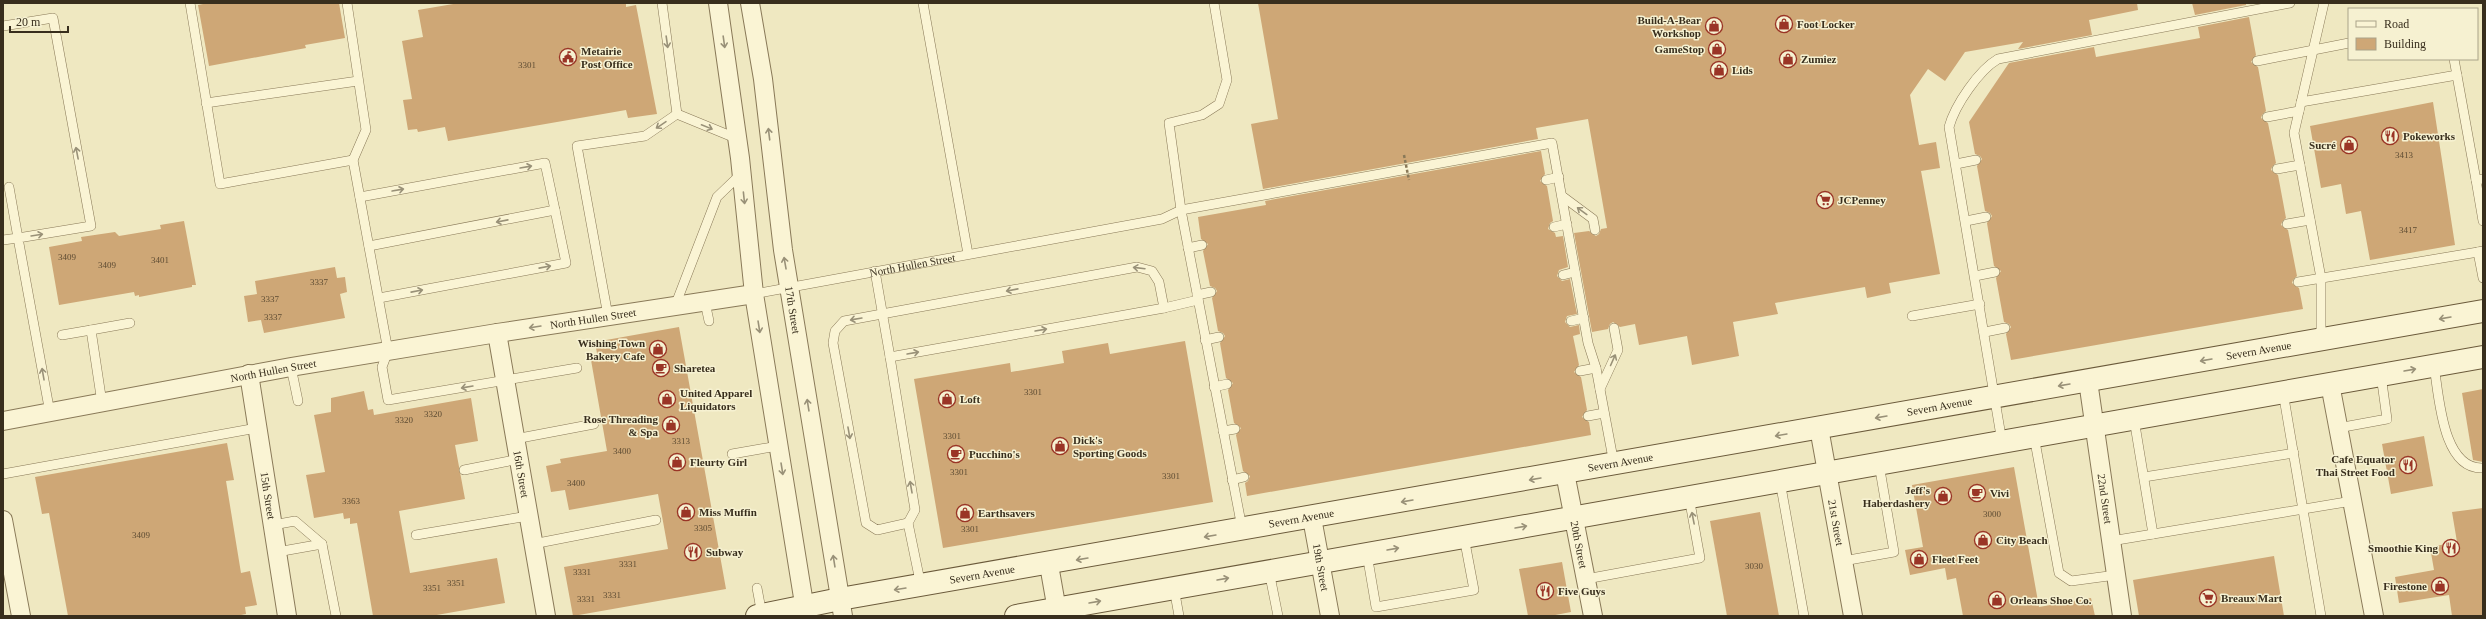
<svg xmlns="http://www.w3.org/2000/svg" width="2486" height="619" font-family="Georgia,serif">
<rect width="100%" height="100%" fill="#efe8c1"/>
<g fill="#cea776">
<path d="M 208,3 L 339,3 L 345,38 L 305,45 L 306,48 L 209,66 L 198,5 Z"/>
<path d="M 459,3 L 626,3 L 626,7 L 636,5 L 657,114 L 628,118 L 626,110 L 448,141 L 445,127 L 418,132 L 417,129 L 408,130 L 403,100 L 412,99 L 402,41 L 423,37 L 418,10 Z"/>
<path d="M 1258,3 L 2137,3 L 2138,10 L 2089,20 L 2092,35 L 2018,49 L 2023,42 L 1965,52 L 1945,81 L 1928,69 L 1910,95 L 1919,145 L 1936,142 L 1940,168 L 1921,171 L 1940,274 L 1889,283 L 1891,293 L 1867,298 L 1865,287 L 1775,303 L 1778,314 L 1733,322 L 1739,356 L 1692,365 L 1687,336 L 1639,345 L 1635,324 L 1620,327 L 1613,322 L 1610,324 L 1608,329 L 1592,332 L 1574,233 L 1589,231 L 1596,236 L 1599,234 L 1601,229 L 1607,228 L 1588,119 L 1536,128 L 1538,139 L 1263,189 L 1251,124 L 1278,119 Z"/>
<path d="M 2192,3 L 2246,3 L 2246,5 L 2195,15 Z"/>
<path d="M 2249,17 L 2256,55 L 2251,62 L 2258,67 L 2266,111 L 2262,115 L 2261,118 L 2268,123 L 2276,163 L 2272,167 L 2271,170 L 2278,175 L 2286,218 L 2282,222 L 2281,225 L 2288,230 L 2297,276 L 2293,280 L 2292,283 L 2299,288 L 2303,309 L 2011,360 L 2006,334 L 2011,327 L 2009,324 L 2004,322 L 1996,278 L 2001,271 L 1994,266 L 1987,223 L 1992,216 L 1990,213 L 1985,211 L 1977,166 L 1982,159 L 1980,156 L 1975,154 L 1969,122 L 2009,63 L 2094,47 L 2096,57 L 2200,38 L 2198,27 Z"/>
<path d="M 2433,102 L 2455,245 L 2370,260 L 2361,211 L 2346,214 L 2341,184 L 2321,188 L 2310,126 Z"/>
<path d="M 1541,151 L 1545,174 L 1540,181 L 1547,186 L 1553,221 L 1550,223 L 1548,229 L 1555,233 L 1556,237 L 1563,236 L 1568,267 L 1559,270 L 1557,276 L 1562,281 L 1570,279 L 1577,314 L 1567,316 L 1565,322 L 1570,327 L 1579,325 L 1580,334 L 1573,336 L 1579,365 L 1574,372 L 1581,377 L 1587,410 L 1582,417 L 1589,422 L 1591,435 L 1247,496 L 1245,483 L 1248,481 L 1250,476 L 1243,471 L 1236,435 L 1241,428 L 1234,423 L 1228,390 L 1233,383 L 1226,378 L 1220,343 L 1225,336 L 1223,333 L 1218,331 L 1212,298 L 1217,291 L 1215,288 L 1210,286 L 1203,251 L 1208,244 L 1201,239 L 1198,217 L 1266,205 L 1265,201 Z"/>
<path d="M 184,221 L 196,285 L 192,285 L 192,287 L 139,297 L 139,295 L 135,296 L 134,292 L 59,305 L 49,247 L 82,241 L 81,237 L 115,232 L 119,236 L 161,229 L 160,225 Z"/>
<path d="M 335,267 L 337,278 L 345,277 L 347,292 L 340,294 L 345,318 L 264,333 L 261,320 L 248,322 L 244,296 L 257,294 L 255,281 Z"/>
<path d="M 679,327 L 726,589 L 573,616 L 564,567 L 668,549 L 658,494 L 569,510 L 565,490 L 551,492 L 546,466 L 561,463 L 560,459 L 607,451 L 591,360 L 598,359 L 595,342 Z"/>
<path d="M 1185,341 L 1213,502 L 943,548 L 914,379 L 1010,363 L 1011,372 L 1064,363 L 1062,351 L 1108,343 L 1110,354 Z"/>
<path d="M 2483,389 L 2483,462 L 2473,460 L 2462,393 Z"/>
<path d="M 364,391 L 368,410 L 373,409 L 374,415 L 471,398 L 478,441 L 455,445 L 465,499 L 399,511 L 410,573 L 497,558 L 505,603 L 431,616 L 373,616 L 357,523 L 350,524 L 350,518 L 344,519 L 343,513 L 314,518 L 306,475 L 325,472 L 314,415 L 331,412 L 331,398 Z"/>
<path d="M 2424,436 L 2433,486 L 2391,494 L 2382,444 Z"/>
<path d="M 227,443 L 234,480 L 226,481 L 241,573 L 250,571 L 257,605 L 245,607 L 246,614 L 236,616 L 68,616 L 49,513 L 42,514 L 35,477 Z"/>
<path d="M 2014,467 L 2039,607 L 2091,598 L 2095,616 L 1963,616 L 1956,578 L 1947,580 L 1945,568 L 1910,575 L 1905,550 L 1923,547 L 1912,485 Z"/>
<path d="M 2483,508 L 2483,616 L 2452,616 L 2449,595 L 2399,603 L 2395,577 L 2434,570 L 2430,547 L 2457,542 L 2452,512 Z"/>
<path d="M 1760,512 L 1779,616 L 1727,616 L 1710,521 Z"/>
<path d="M 2274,556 L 2284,616 L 2139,616 L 2133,580 Z"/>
<path d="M 1562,562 L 1571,612 L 1550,616 L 1528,616 L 1519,569 Z"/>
</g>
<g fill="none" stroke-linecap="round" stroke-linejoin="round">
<g stroke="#897958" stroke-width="10">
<g id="lane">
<path d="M 190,3 L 220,184 L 353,160 L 388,351 L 382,367 L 388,400 L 577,368"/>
<path d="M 347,3 L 366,130 L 353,160"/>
<path d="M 662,3 L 677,114"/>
<path d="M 923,3 L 968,254"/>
<path d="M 1214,3 L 1227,80 L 1219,104 L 1202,115 L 1169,123 L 1181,210 L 1242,528"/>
<path d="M 3,26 L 53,18 L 91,226 L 18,238 L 50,413"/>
<path d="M 2454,59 L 2476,180"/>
<path d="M 2257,61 L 2349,43"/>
<path d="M 2301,102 L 2457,75"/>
<path d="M 206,103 L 358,81"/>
<path d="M 677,114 L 738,139"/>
<path d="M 2267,117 L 2299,111"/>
<path d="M 1956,164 L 1976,160"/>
<path d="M 2277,169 L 2300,165"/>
<path d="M 2483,179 L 2476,180 L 2483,221"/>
<path d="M 1546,180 L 1559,177"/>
<path d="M 1562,196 L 1593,219 L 1595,230"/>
<path d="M 360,197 L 545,163 L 555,210"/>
<path d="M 1966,221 L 1986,217"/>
<path d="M 2287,224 L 2310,220"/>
<path d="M 1554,227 L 1567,224"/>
<path d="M 3,240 L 18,238 L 9,187"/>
<path d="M 369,246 L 555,210 L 566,263 L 379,298"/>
<path d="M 1188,248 L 1202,245"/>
<path d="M 2483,251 L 2478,252 L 2483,278"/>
<path d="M 875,271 L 890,357 L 1164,308 L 1198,300"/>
<path d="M 1563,275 L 1575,272"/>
<path d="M 1975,276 L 1995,272"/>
<path d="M 2298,282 L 2478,252"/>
<path id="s1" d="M 754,294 L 1162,219 L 1181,210 L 1552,143 L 1588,343 L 1596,368 L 1614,464"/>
<path d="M 1197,295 L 1211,292"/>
<path d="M 705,302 L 709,321"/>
<path d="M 675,306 L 717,197 L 742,173"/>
<path d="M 608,316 L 577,146 L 645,136 L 677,114"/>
<path d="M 1912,316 L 1980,304"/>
<path d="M 1571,321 L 1584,318"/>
<path d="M 1985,332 L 2005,328"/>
<path d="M 62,335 L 91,330"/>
<path d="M 2321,339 L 2321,278 L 2294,133 L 2324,3"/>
<path d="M 1205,340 L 1219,337"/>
<path d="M 890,357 L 915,510 L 908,523 L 921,586"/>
<path d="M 2434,366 C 2439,395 2442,470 2483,468"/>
<path d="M 291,367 L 298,401"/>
<path d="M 1580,371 L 1596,368"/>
<path d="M 1214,387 L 1227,384"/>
<path d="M 1600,389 L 1618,350 L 1614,328"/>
<path d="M 2283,392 L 2321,616"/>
<path d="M 102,403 L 91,330 L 130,323"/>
<path d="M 1588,416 L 1604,413"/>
<path d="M 2134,419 L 2153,534"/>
<path d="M 2338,428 L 2387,419 L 2381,375"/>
<path d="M 1223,431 L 1235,429"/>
<path d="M 2034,436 L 2059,573 L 2071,581 L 2116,575"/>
<path d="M 515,439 L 594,424"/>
<path d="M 2002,442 L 1949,127 C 1955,105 1979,70 1998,59 L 2290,3"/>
<path d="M 732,454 L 778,446"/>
<path d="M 464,470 L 519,459"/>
<path d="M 3,474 L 257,428"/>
<path d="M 2144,477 L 2294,453"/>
<path d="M 1232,480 L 1244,477"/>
<path d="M 1780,481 L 1804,616"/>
<path d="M 908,523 L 877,530 L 866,523 L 833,343 L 835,331 L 844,321 L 1137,267 L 1152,271 L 1159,282 L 1164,308"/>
<path d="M 273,525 L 295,521 L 322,544"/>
<path d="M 416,535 L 528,516"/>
<path d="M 2111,541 L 2352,501"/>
<path d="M 533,544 L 656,520"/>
<path d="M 277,552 L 322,544 L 336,616"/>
<path d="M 1367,554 L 1376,607 L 1474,590 L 1464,537"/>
<path d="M 1843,561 L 1894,552 L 1879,464"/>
<path d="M 1269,571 L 1278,616"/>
<path d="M 1586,579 L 1700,558 L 1689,497"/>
<path d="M 757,588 L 762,615"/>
<path d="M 1174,588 L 1179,616"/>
</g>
</g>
<g stroke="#897958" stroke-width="20">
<g id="street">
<path d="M 718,3 L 740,158 L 754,294 L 806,616"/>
<path id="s2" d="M 750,3 L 763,79 L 783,250 L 843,616"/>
<path id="s3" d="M 497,333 L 546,616"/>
<path id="s4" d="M 249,374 L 287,616"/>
<path id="s5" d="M 2088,381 L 2122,616"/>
<path d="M 2330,384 L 2374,616"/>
<path id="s6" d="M 3,421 L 291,367 L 497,333 L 754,294"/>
<path id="s7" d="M 1819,428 L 1853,616"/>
<path id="s8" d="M 1565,473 L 1593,616"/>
<path id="s9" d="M 1312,518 L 1330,616"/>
<path d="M 3,520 L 21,616"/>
<path d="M 1049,565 L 1058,616"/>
</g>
</g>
<g stroke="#6b5a3b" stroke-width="24">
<g id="secondary">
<path id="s10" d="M 757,616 L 840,599 L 2483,311"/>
<path d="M 1016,616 L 2483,357"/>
</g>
</g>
<use href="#lane" stroke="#faf4d4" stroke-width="9"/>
<use href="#street" stroke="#faf4d4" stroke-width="18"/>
<use href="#secondary" stroke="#faf4d4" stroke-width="22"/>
<path stroke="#897958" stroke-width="2.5" stroke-dasharray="3 2" stroke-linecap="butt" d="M 1404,155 L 1409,180"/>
</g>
<defs><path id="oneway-shaft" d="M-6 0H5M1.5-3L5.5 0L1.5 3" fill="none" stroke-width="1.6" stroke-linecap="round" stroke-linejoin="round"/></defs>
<g stroke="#999178">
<use href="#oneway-shaft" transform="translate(667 42) rotate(82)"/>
<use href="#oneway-shaft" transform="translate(724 42) rotate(82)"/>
<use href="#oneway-shaft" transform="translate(661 125) rotate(146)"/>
<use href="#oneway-shaft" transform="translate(707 127) rotate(22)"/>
<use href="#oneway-shaft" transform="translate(769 134) rotate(-97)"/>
<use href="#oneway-shaft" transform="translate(77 153) rotate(-101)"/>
<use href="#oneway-shaft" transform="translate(526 167) rotate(-10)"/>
<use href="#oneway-shaft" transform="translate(398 190) rotate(-10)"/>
<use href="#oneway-shaft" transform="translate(744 198) rotate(84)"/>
<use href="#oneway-shaft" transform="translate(1582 211) rotate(-144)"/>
<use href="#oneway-shaft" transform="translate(502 221) rotate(169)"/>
<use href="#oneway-shaft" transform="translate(37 235) rotate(-9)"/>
<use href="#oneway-shaft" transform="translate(785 263) rotate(-100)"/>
<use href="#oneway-shaft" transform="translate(545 267) rotate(-11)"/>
<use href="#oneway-shaft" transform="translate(1139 268) rotate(-173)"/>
<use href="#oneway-shaft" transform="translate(1012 290) rotate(169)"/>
<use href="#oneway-shaft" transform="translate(417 291) rotate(-11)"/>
<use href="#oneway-shaft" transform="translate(2445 318) rotate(170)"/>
<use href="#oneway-shaft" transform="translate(856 319) rotate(170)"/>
<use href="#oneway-shaft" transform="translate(535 327) rotate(171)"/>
<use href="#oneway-shaft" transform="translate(759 327) rotate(81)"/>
<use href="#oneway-shaft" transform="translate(1041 330) rotate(-10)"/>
<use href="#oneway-shaft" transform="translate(913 353) rotate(-10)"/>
<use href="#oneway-shaft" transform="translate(1613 360) rotate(-66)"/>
<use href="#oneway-shaft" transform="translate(2206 360) rotate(170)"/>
<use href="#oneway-shaft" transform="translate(2410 370) rotate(-10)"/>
<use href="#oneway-shaft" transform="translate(43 374) rotate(-100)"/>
<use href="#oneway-shaft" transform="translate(2064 385) rotate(170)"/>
<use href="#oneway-shaft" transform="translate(467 387) rotate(170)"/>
<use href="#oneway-shaft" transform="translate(808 405) rotate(-99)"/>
<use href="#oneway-shaft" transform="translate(1881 417) rotate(170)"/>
<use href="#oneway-shaft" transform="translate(849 433) rotate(80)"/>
<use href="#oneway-shaft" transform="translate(1781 435) rotate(170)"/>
<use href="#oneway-shaft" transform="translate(782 469) rotate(81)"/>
<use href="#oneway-shaft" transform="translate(1535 479) rotate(170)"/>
<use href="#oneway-shaft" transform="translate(911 487) rotate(-100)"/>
<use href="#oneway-shaft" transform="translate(1407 501) rotate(170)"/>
<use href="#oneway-shaft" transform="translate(1693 518) rotate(-101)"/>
<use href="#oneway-shaft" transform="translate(1521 527) rotate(-10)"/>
<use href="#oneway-shaft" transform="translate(1210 536) rotate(170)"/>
<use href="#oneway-shaft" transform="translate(1393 549) rotate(-10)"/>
<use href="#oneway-shaft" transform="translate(1082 559) rotate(170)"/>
<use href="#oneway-shaft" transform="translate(834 561) rotate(-99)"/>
<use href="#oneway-shaft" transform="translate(1223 579) rotate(-10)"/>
<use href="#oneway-shaft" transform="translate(900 589) rotate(171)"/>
<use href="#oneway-shaft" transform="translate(1095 602) rotate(-10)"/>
</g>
<defs>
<g id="shop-ring" transform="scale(0.9)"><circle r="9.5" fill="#f6f1d1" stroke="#9a3526" stroke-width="1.5"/><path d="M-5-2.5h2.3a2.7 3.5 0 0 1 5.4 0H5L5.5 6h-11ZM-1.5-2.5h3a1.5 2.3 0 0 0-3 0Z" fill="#9a3526"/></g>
<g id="civic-ring" transform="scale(0.9)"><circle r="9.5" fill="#f6f1d1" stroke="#9a3526" stroke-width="1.5"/><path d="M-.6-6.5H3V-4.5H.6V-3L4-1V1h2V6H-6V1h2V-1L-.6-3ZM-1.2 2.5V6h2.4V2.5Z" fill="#9a3526"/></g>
<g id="restaurant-ring" transform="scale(0.9)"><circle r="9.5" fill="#f6f1d1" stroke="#9a3526" stroke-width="1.5"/><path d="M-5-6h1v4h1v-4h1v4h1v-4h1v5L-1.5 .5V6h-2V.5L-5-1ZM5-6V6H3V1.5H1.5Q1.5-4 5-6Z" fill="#9a3526"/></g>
<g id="supermarket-ring" transform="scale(0.9)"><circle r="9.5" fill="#f6f1d1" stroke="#9a3526" stroke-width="1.5"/><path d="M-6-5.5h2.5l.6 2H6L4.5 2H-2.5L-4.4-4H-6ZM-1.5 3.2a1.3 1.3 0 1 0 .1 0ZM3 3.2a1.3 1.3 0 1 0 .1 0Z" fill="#9a3526"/></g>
<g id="cafe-ring" transform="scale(0.9)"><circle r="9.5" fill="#f6f1d1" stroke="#9a3526" stroke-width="1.5"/><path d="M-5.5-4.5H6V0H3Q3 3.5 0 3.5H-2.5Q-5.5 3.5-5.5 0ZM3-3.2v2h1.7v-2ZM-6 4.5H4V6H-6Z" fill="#9a3526"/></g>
</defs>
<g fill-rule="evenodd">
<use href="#shop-ring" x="1784" y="24"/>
<use href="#shop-ring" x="1714" y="26"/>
<use href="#shop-ring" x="1717" y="49"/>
<use href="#civic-ring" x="568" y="57"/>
<use href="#shop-ring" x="1788" y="59"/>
<use href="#shop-ring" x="1719" y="70"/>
<use href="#restaurant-ring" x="2390" y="136"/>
<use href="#shop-ring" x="2349" y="145"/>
<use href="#supermarket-ring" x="1825" y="200"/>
<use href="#shop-ring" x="658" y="349"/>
<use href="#cafe-ring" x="661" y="368"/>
<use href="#shop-ring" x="667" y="399"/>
<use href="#shop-ring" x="947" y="399"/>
<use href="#shop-ring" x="671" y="425"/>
<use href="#shop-ring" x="1060" y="446"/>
<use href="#cafe-ring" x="956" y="454"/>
<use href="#shop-ring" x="677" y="462"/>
<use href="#restaurant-ring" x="2408" y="465"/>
<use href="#cafe-ring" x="1977" y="493"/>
<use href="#shop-ring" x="1943" y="496"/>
<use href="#shop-ring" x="686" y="512"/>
<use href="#shop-ring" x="965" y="513"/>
<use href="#shop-ring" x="1983" y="540"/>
<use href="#restaurant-ring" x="2451" y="548"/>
<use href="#restaurant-ring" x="693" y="552"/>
<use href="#shop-ring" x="1919" y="559"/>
<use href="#shop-ring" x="2440" y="586"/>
<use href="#restaurant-ring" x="1545" y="591"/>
<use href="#supermarket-ring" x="2208" y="598"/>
<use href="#shop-ring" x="1997" y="600"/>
</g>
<g text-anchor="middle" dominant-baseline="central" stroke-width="3" stroke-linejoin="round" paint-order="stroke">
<g font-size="9" fill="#5e4c33">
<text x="527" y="65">3301</text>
<text x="2404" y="155">3413</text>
<text x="2408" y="230">3417</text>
<text x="67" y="257">3409</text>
<text x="160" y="260">3401</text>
<text x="107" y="265">3409</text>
<text x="319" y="282">3337</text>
<text x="270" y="299">3337</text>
<text x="273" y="317">3337</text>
<text x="1033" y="392">3301</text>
<text x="433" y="414">3320</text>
<text x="404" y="420">3320</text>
<text x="952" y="436">3301</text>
<text x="681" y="441">3313</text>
<text x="622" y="451">3400</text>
<text x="959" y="472">3301</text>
<text x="1171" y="476">3301</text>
<text x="576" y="483">3400</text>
<text x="351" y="501">3363</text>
<text x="1992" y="514">3000</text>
<text x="703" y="528">3305</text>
<text x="970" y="529">3301</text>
<text x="141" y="535">3409</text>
<text x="628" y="564">3331</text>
<text x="1754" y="566">3030</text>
<text x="582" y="572">3331</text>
<text x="456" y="583">3351</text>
<text x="432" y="588">3351</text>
<text x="612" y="595">3331</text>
<text x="586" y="599">3331</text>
</g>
<g font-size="11" font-weight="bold" fill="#382e1d" stroke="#f6f1d1" text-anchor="start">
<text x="1701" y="20" text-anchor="end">Build-A-Bear<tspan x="1701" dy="13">Workshop</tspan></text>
<text x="1797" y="24">Foot Locker</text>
<text x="1704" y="49" text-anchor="end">GameStop</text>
<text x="581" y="51">Metairie<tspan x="581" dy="13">Post Office</tspan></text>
<text x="1801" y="59">Zumiez</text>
<text x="1732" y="70">Lids</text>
<text x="2403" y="136">Pokeworks</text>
<text x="2336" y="145" text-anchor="end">Sucré</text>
<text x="1838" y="200">JCPenney</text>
<text x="645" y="343" text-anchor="end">Wishing Town<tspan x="645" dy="13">Bakery Cafe</tspan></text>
<text x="674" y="368">Sharetea</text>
<text x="680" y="393">United Apparel<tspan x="680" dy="13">Liquidators</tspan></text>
<text x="960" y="399">Loft</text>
<text x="658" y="419" text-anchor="end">Rose Threading<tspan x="658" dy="13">&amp; Spa</tspan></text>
<text x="1073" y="440">Dick's<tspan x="1073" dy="13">Sporting Goods</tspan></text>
<text x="969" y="454">Pucchino's</text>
<text x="2395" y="459" text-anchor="end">Cafe Equator<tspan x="2395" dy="13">Thai Street Food</tspan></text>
<text x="690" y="462">Fleurty Girl</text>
<text x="1930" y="490" text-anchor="end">Jeff's<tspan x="1930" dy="13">Haberdashery</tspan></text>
<text x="1990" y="493">Vivi</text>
<text x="699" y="512">Miss Muffin</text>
<text x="978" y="513">Earthsavers</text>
<text x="1996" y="540">City Beach</text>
<text x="2438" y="548" text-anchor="end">Smoothie King</text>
<text x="706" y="552">Subway</text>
<text x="1932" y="559">Fleet Feet</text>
<text x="2427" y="586" text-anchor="end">Firestone</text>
<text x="1558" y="591">Five Guys</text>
<text x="2221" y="598">Breaux Mart</text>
<text x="2010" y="600">Orleans Shoe Co.</text>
</g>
<g font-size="11" fill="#382e1d" stroke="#f6f1d1">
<text stroke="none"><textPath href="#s1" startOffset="161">North Hullen Street</textPath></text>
<text stroke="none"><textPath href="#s2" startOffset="310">17th Street</textPath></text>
<text stroke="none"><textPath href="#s6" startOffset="599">North Hullen Street</textPath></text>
<text stroke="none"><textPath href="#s10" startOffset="1525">Severn Avenue</textPath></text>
<text stroke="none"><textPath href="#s6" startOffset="275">North Hullen Street</textPath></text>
<text stroke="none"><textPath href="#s10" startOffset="1201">Severn Avenue</textPath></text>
<text stroke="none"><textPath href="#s10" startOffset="877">Severn Avenue</textPath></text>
<text stroke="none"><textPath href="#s3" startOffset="143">16th Street</textPath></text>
<text stroke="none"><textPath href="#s4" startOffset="123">15th Street</textPath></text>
<text stroke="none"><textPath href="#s5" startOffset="119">22nd Street</textPath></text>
<text stroke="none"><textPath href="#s10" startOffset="553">Severn Avenue</textPath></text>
<text stroke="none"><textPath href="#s7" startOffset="96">21st Street</textPath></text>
<text stroke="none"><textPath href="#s8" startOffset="73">20th Street</textPath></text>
<text stroke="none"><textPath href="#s9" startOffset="50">19th Street</textPath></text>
<text stroke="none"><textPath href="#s10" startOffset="229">Severn Avenue</textPath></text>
</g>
</g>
<rect width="2486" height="619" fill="none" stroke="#382e1d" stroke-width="8"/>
<rect x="2348" y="8" width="130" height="52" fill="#f6f1d1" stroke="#aaa389"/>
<rect x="2356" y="21" width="20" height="6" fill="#faf4d4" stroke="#aaa389"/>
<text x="2384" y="28" font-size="12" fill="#382e1d">Road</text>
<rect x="2356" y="38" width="20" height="12" fill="#cea776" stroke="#aaa389"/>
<text x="2384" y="48" font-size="12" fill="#382e1d">Building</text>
<path d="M10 26v6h58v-6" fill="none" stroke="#382e1d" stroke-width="2"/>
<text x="16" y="26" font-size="12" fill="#382e1d" stroke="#f6f1d1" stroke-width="3" paint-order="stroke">20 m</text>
</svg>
